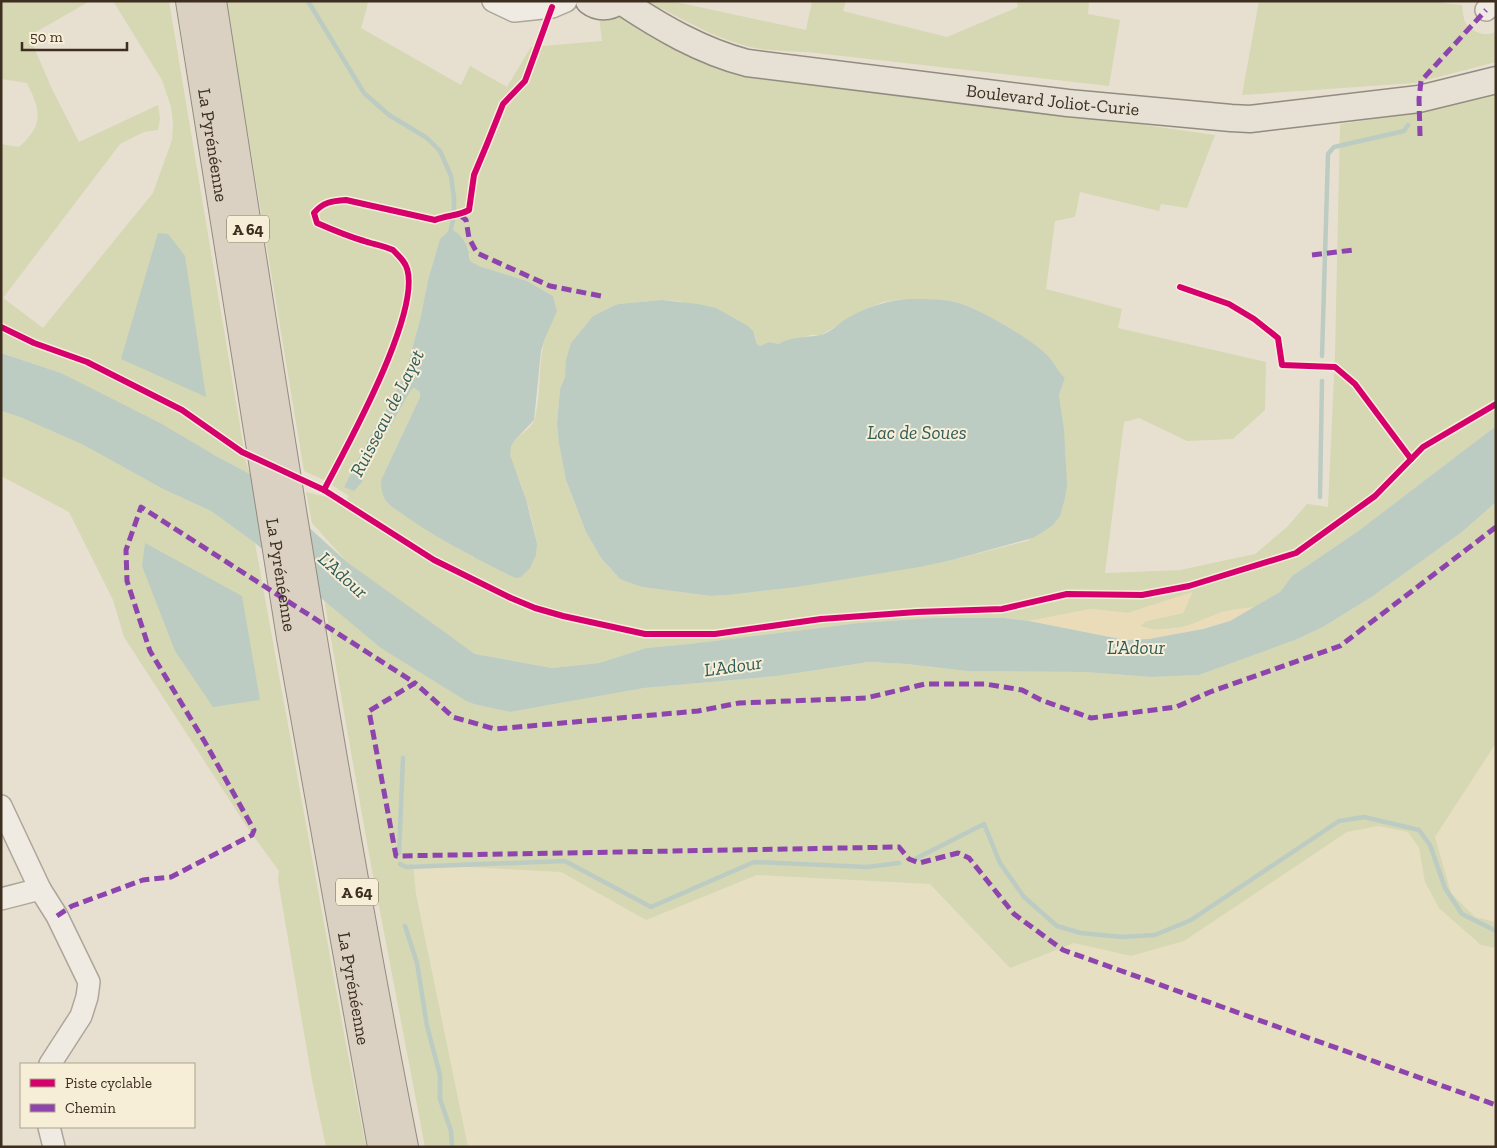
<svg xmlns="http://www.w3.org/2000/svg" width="1497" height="1148" font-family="'Zilla Slab',serif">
<rect width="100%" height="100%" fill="#e7e0d1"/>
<g fill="#e6dfc2">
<path d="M 1496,743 L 1496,922 L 1475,917 L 1451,893 L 1435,837 Z"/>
<path d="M 1378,826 L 1408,832 L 1419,848 L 1425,882 L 1481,945 L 1496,948 L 1496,1147 L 468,1147 L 416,894 L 412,864 L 561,872 L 646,920 L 757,875 L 930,884 L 1010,968 L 1074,943 L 1131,956 L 1184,941 L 1347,832 Z"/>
</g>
<g fill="#d6d7b3" fill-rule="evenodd">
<path d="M 1,1 L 90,1 L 29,36 L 52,89 L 79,142 L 158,105 L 160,118 L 158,130 L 144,132 L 120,144 L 3,298 L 43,328 L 153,193 L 172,140 L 173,123 L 171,107 L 162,80 L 113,1 L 169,1 L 246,462 L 250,474 L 61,373 L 1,353 L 1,144 L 19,147 C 44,124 41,112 27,83 L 1,79 Z"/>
<path d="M 226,1 L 368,1 L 367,7 L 361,28 L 461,85 L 470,66 L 507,87 L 531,47 L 602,41 L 599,17 L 621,15 L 702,57 L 1095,118 L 1215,135 L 1187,208 L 1161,204 L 1159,211 L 1080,192 L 1075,217 L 1055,221 L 1046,289 L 1122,309 L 1118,328 L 1266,362 L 1265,410 L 1233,439 L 1187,441 L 1139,418 L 1124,422 L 1105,573 L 1180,570 L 1255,554 L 1287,527 L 1307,504 L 1328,507 L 1335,354 L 1340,124 L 1416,113 L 1496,93 L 1496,426 L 1357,532 L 1292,576 L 1280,592 L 1256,607 L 1222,612 L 1187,627 L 1154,630 L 1140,626 L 1146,621 L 1183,613 L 1192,593 L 1128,613 L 1091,609 L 1029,621 L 1004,618 L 931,618 L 859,623 L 689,644 L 646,648 L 599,663 L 552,668 L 475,654 L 388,593 L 347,562 L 312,523 L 306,492 L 327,497 L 342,506 L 349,496 L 324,480 L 304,471 ZM 440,239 L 470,254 L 470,261 L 479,266 L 527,281 L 553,296 L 557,311 C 534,346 544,381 535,418 C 531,433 507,438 510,455 C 511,464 518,475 521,484 C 528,503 533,523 537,543 L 473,557 L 442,539 L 388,503 L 381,480 L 420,397 L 420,392 L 414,388 L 411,390 L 376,451 L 362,482 L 344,487 L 370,436 L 393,398 L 406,371 L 420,320 L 428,280 ZM 908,299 C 925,299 943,298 959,303 C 982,310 1032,339 1049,357 C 1055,363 1058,372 1065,378 L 1059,395 L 1064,429 L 1052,526 L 1027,541 L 952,560 L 797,587 L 728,595 L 711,596 L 642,587 L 617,576 L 601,558 L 586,532 L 566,480 L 559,444 L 557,424 L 560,389 L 565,377 L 571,343 L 593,316 L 613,306 L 618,304 L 662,300 L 680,301 L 755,336 L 757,344 L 760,346 L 769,342 L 779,344 L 811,335 L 821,335 L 866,309 L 883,302 Z"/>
<path d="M 637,1 L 671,1 L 806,30 L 812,1 L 846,1 L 843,11 L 947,37 L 1018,7 L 1016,1 L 1089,1 L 1088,14 L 1120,20 L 1109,86 L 807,52 C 792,51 776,51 761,49 C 725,43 693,25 661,8 L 659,11 Z"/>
<path d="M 1259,1 L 1442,1 L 1442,3 L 1462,5 C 1463,11 1463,20 1467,25 C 1473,32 1487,38 1496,31 L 1496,62 L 1415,83 L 1242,95 Z"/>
<path d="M 1,411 L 20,417 L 85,445 L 163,489 L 211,511 L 255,543 L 345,1039 L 366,1147 L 326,1147 L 312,1080 L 278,880 L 279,871 L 249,830 L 124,637 L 113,600 L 69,512 L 1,476 Z"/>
<path d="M 1496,502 L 1496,743 L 1435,837 L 1451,893 L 1475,917 L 1496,922 L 1496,948 L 1481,945 L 1439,908 L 1425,882 L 1419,848 L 1408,832 L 1378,826 L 1347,832 L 1184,941 L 1131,956 L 1074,943 L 1010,968 L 930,884 L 757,875 L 646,920 L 561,872 L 413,864 L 416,894 L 468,1147 L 425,1147 L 369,854 L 324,599 L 382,648 L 466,701 L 475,704 L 510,712 L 644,688 L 777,676 L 869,662 L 907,664 L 967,671 L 1085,672 L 1152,677 L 1199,675 L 1295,640 L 1323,627 L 1373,596 L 1462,532 Z"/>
</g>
<path fill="#eadcb9" d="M 1192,592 L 1183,613 L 1146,621 L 1140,626 C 1172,637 1191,623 1220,613 C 1231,609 1244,608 1256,607 L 1230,621 L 1203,629 L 1149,639 L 1125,640 L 1029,621 L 1091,609 L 1128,613 Z"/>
<g fill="#bcccc2">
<path d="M 451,229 C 463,235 469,247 470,261 L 479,266 L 527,281 L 553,296 L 557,311 L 545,338 L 541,351 L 534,420 L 515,440 L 511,446 L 510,455 L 526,499 L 537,543 L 536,555 L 530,568 L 521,577 L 516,578 C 478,560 442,541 408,518 C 402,513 392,508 387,502 C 382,496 381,487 381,480 L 420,397 L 420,392 L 414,388 L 411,390 L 376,451 L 362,482 L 354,491 L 344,487 L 370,436 L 393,398 L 406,371 L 420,320 L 428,280 L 440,239 Z"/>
<path d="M 158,233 L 168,234 L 185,256 L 206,397 L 121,359 Z"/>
<path d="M 908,299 C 925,299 943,298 959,303 C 982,310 1032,339 1049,357 C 1055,363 1058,372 1065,378 L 1059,395 L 1064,429 L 1067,485 L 1065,498 L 1060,516 L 1052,526 L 1033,538 L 952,560 L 919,567 L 797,587 L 728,595 L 711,596 L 642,587 L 620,579 L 601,558 L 586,532 L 566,480 L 559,444 L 557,424 L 560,389 L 565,377 L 566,360 L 571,343 L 593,316 L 613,306 L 618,304 L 662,300 L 698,304 L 716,308 L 748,326 L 753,331 L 757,344 L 760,346 L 769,342 L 779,344 C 791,336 806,338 820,335 C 829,334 838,324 846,319 C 869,306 883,302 908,299 Z"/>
<path d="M 1,353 L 61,373 L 160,423 L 216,456 L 250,474 L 347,562 L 475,654 L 552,668 L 599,663 L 646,648 L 689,644 L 859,623 L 931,618 L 1004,618 L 1029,621 L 1125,640 L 1149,639 L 1203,629 L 1230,621 L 1280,592 L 1292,576 L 1357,532 L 1496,426 L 1496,502 L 1462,532 L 1373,596 L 1323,627 L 1295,640 L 1199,675 L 1152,677 L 1085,672 L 967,671 L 907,664 L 869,662 L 777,676 L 644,688 L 510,712 L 474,704 L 466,701 L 381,648 L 255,543 L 211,511 L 163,489 L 84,445 L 20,417 L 1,411 Z"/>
<path d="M 145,543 L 242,596 L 260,700 L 213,707 L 175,651 L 142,566 Z"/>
</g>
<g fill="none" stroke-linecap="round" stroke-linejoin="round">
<g stroke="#bcccc2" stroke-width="4.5">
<path d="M 308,1 L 364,93 L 389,115 L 427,138 L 440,151 L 451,176 L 454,198 L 454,210"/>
<path d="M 450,233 L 453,220"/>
<path d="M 1322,356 L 1328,154 L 1334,147 L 1404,131 L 1408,125"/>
<path d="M 1320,497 L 1322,381"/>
<path d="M 399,853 L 403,758"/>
<path d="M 917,858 L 984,824 L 1000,863 L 1024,897 L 1057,926 L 1081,933 L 1122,937 L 1155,935 L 1191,920 L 1339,821 L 1364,817 L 1419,830 L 1430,845 L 1445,888 L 1462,914 L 1496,931"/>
<path d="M 400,864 L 406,867 L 565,861 L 651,907 L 754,862 L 867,867 L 899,863"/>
<path d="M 405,926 L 417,963 L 427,1026 L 440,1075 L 440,1099 L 451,1131 L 452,1147"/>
</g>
<g stroke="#ada599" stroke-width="24">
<g id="minor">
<path d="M 493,1 L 514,11 L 552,7 L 566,1"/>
<path d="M 1486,10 L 1494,1"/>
<path d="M 1,806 L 40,889"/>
<path d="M 1,899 L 40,889 L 57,916 L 89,982 L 87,997 L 81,1016 L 50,1064"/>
<path d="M 49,1127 L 54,1147"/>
</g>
</g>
<g stroke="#928b80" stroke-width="29">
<g id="major">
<path d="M 589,1 C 598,8 609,8 618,1"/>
<path id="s1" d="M 621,1 C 660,27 701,51 747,63 L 1068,103 L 1231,118 L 1250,119 L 1419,99 L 1496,80"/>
</g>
</g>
<g stroke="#928b80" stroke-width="30">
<g id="highway">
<path id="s2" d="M 190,1 L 291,638 L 382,1147"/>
<path d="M 212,1 C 272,384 329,767 404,1147"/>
</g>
</g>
<use href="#minor" stroke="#efebe3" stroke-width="21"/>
<use href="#major" stroke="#e6e1d4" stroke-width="26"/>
<use href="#highway" stroke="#dad1c2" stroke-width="28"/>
<g stroke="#8e44ad" stroke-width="5" stroke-dasharray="10 5" stroke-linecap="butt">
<path d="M 1420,136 L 1419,99 L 1421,81 L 1486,10"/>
<path d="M 460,215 L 466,220 L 469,238 L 477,253 L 550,286 L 601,296"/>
<path d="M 1312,255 L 1353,250"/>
<path d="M 1496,527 L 1340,646 L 1210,692 L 1176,707 L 1091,718 L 1041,700 L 1022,690 L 985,684 L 925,684 L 866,698 L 739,703 L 698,711 L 495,729 L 453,717 L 415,683 L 369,711 L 396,856 L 899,847 L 909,859 L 919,863 L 958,853 L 969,858 L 1014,914 L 1063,950 L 1496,1105"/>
<path d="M 57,916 L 72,906 L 143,880 L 171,877 L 252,835 L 254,830 L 206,744 L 150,651 L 127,581 L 126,550 L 141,507 L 415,683"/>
</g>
<g stroke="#f7eed8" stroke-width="9">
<g id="cycleway">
<path d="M 1180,287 L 1229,304 L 1254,319 L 1278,338 L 1282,365 L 1335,367 L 1355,384 L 1411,459"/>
<path d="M 1,327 L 34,343 L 87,362 L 182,410 L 242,452 L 324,490 L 434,560 L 511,598 L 535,608 L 563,616 L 645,634 L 715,634 L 821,619 L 917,612 L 1002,609 L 1067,594 L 1142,595 L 1189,586 L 1296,553 L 1375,496 L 1423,447 L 1496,404"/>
<path d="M 324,490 C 343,453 432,296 403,261 C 401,258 396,253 393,250 C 384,246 373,244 364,241 C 347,236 333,230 317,223 L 314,213 C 323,202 332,201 346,200 L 435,220 C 447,215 458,216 469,210 L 474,175 L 487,144 L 503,104 L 525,81 L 552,7"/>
</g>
</g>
<use href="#cycleway" stroke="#d6006c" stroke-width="6"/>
</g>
<g text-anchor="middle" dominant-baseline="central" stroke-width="4" stroke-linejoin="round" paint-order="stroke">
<g fill="#f7eed8" stroke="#756857" stroke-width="1">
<rect x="227" y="215.5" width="42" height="27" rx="4"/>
<rect x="336" y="878.5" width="42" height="27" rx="4"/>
</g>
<g font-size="16" font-weight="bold" fill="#3d2e20">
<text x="248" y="229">A 64</text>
<text x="357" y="892">A 64</text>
</g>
<g font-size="18" fill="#3d2e20" stroke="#f7eed8">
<text stroke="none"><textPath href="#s1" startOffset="449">Boulevard Joliot-Curie</textPath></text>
<text stroke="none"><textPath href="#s2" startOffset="146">La Pyrénéenne</textPath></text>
<text stroke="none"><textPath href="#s2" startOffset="581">La Pyrénéenne</textPath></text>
<text stroke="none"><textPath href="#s2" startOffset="1001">La Pyrénéenne</textPath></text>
</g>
<g font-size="19" font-style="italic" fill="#2f5d5a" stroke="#f7eed8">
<text transform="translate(387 413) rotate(-63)">Ruisseau de Layet</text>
<text x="917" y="432">Lac de Soues</text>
<text transform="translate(343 575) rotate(42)">L'Adour</text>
<text x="1136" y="647">L'Adour</text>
<text transform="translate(733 666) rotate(-8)">L'Adour</text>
</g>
</g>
<rect width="1497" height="1148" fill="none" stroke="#3d2e20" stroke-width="5"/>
<rect x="20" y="1063" width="175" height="65" fill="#f7eed8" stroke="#ada18e"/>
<rect x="30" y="1079" width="25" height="8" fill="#d6006c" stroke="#ada18e"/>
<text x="65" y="1088" font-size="15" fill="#3d2e20">Piste cyclable</text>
<rect x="30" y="1104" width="25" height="8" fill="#8e44ad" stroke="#ada18e"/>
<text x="65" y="1113" font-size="15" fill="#3d2e20">Chemin</text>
<path d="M22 42v8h105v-8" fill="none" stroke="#3d2e20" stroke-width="2.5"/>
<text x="30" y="42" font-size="15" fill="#3d2e20" stroke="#f7eed8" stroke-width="4" paint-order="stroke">50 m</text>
</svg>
